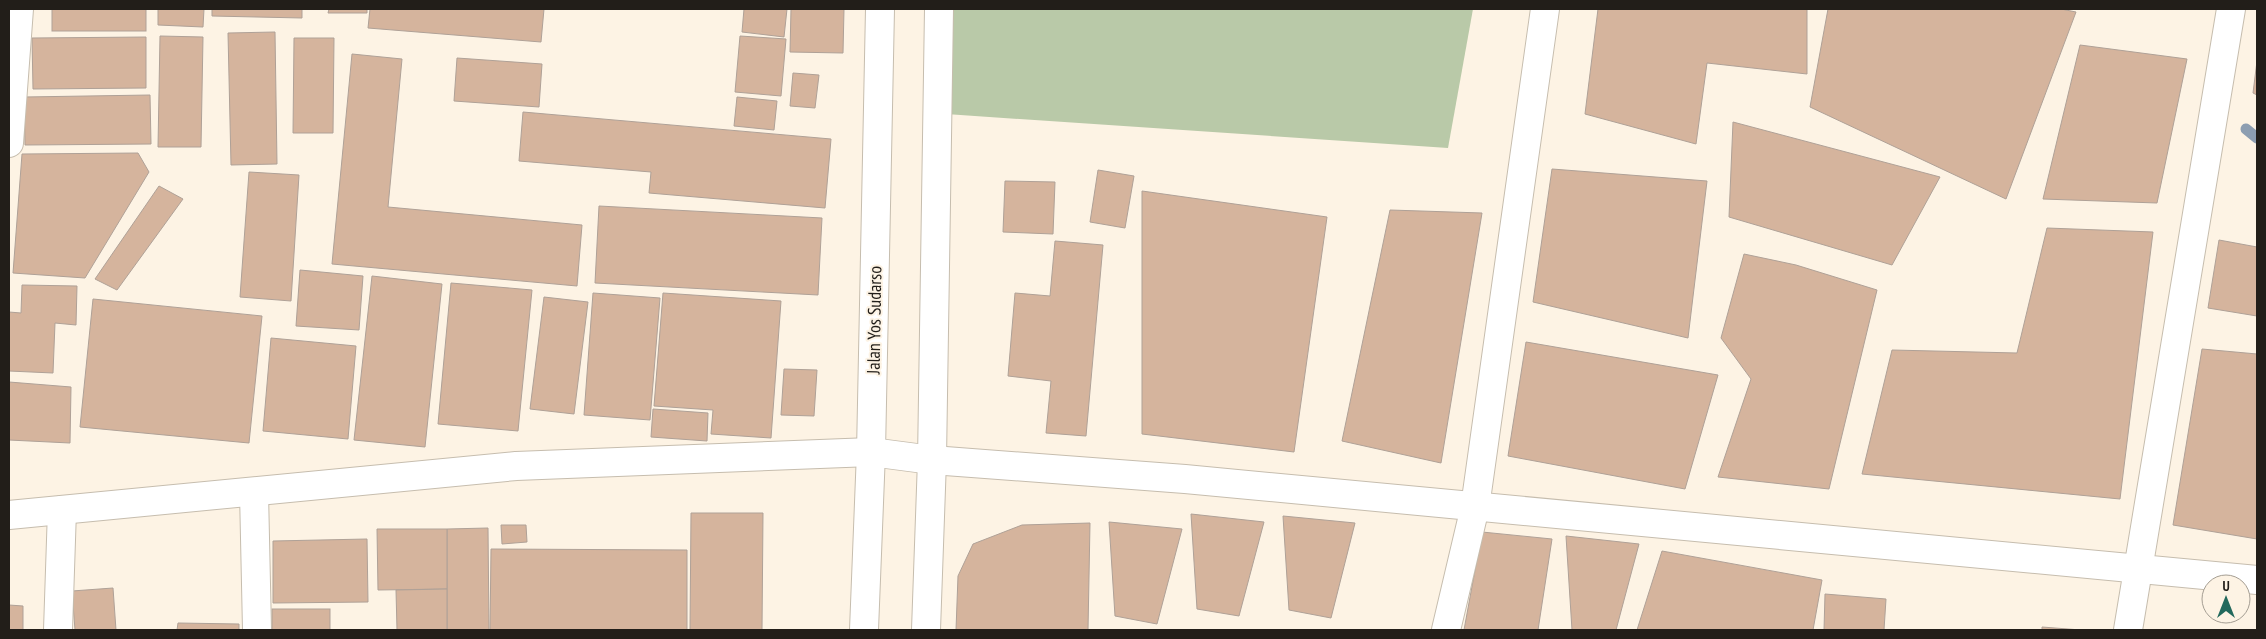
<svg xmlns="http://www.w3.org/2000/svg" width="2266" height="639" font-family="'PT Sans Narrow',sans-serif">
<rect width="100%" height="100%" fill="#fdf3e4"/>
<path fill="#b9c9a8" d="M 950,9 L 1473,9 L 1448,148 L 946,114 Z"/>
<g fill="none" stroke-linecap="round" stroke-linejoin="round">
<path stroke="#8d9eb1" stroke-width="11" d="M 2246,129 L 2257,138"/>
</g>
<g fill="#d5b49d" stroke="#afa197">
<rect x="52" y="9" width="94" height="22"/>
<path d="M 158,9 L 204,9 L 203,27 L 158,25 Z"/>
<path d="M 212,9 L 302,9 L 302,18 L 212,16 Z"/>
<path d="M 329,9 L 367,9 L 367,13 L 328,13 Z"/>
<path d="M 370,9 L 544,9 L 541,42 L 368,28 Z"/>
<path d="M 744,9 L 787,9 L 784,37 L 742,32 Z"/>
<path d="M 791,9 L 844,9 L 843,53 L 790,52 Z"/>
<path d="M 1598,9 L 1807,9 L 1807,74 L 1707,63 L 1696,144 L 1585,114 Z"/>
<path d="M 1828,9 L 2061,9 L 2076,12 L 2006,199 L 1810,107 Z"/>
<path d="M 275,32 L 277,164 L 231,165 L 228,33 Z"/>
<path d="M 160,36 L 203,37 L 201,147 L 158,147 Z"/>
<path d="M 740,36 L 786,39 L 781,96 L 735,92 Z"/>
<path d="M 146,37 L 146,88 L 33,89 L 32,38 Z"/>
<path d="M 294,38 L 334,38 L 333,133 L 293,133 Z"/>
<path d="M 2080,45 L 2187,59 L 2157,203 L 2043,199 Z"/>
<path d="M 352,54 L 402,59 L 388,207 L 582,225 L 577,286 L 332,264 Z"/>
<path d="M 457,58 L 542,64 L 539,107 L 454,101 Z"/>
<path d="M 2257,61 L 2257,95 L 2253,93 Z"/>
<path d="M 793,73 L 819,75 L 815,108 L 790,106 Z"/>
<path d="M 150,95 L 151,144 L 25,145 L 24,97 Z"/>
<path d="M 737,97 L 777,101 L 774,130 L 734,126 Z"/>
<path d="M 523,112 L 831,139 L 825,208 L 649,193 L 651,172 L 519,161 Z"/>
<path d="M 1733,122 L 1940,177 L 1892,265 L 1729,217 Z"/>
<path d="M 138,153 L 149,172 L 85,278 L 13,273 L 22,154 Z"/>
<path d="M 1552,169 L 1707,181 L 1688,338 L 1533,302 Z"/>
<path d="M 1098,170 L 1134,176 L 1125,228 L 1090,222 Z"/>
<path d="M 249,172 L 299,175 L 291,301 L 240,297 Z"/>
<path d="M 1005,181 L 1055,182 L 1053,234 L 1003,232 Z"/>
<path d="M 159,186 L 183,199 L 117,290 L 95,279 Z"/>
<path d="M 1142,191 L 1327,217 L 1294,452 L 1142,434 Z"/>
<path d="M 599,206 L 822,218 L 818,295 L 595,283 Z"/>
<path d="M 1390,210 L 1482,213 L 1441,463 L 1342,441 Z"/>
<path d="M 2047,228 L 2153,232 L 2120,499 L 1862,474 L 1892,350 L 2017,353 Z"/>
<path d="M 2219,240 L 2257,247 L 2257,316 L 2208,308 Z"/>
<path d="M 1055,241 L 1103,245 L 1086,436 L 1046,433 L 1051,381 L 1008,376 L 1015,293 L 1050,296 Z"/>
<path d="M 1744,254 L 1796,265 L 1877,290 L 1829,489 L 1718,477 L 1751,379 L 1721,338 Z"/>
<path d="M 300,270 L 363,276 L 359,330 L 296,326 Z"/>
<path d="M 372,276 L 442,284 L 425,447 L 354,440 Z"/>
<path d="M 451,283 L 532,290 L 518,431 L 438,424 Z"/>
<path d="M 22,285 L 77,286 L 76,325 L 55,323 L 53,373 L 9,371 L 9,312 L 21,313 Z"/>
<path d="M 593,293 L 660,298 L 650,420 L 584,415 Z"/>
<path d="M 663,293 L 781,301 L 771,438 L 711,434 L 713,410 L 654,406 Z"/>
<path d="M 544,297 L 588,302 L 574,414 L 530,409 Z"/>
<path d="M 93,299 L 262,316 L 249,443 L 80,427 Z"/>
<path d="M 271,338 L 356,346 L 348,439 L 263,431 Z"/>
<path d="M 1526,342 L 1718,375 L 1685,489 L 1508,456 Z"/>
<path d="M 2202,349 L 2257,354 L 2257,539 L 2173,525 Z"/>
<path d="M 784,369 L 817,370 L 814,416 L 781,415 Z"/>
<path d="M 9,382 L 71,387 L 70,443 L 9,440 Z"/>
<path d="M 653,409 L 708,413 L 707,441 L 651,437 Z"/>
<path d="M 691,513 L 763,513 L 762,630 L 690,630 Z"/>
<path d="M 1191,514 L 1264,522 L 1239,616 L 1197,609 Z"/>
<path d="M 1283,516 L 1355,523 L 1331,618 L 1289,610 Z"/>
<path d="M 1109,522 L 1182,529 L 1157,624 L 1115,616 Z"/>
<path d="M 1090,523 L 1088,630 L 956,630 L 958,576 L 973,544 L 1022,525 Z"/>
<path d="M 501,525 L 526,525 L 527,542 L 502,544 Z"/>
<path d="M 488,528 L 489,630 L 447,630 L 447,529 Z"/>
<path d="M 377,529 L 447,529 L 447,589 L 378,590 Z"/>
<path d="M 1482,532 L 1552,539 L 1538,630 L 1464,630 Z"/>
<path d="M 1566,536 L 1639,544 L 1616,630 L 1572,630 Z"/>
<path d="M 367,539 L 368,602 L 273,603 L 273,541 Z"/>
<path d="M 491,549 L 687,550 L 687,630 L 490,630 Z"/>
<path d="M 1662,551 L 1822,580 L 1813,630 L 1637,630 Z"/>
<path d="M 113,588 L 116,630 L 75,630 L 72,591 Z"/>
<path d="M 447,589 L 447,630 L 397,630 L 396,590 Z"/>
<path d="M 1825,594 L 1886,599 L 1884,630 L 1824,630 Z"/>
<path d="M 9,605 L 23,606 L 23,630 L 9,630 Z"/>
<rect x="272" y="609" width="58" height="21"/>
<path d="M 178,623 L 239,624 L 239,630 L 177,630 Z"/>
<path d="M 2042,627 L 2081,630 L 2042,630 Z"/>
</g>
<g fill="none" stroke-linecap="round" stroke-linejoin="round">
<g stroke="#c6bdae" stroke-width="30">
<g id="minor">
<path d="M 9,143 L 19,9"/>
<path d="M 254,492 L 257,630"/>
<path d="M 9,515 L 516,466 L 871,452 L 932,460 L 1185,479 L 2257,580"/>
<path d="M 58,630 L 62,510"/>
<path d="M 1446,630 L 1475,507 L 1545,9"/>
<path d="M 2128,630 L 2231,9"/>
</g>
</g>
<g stroke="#c6bdae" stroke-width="30">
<g id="highway">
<path d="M 864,630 L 871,452 L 880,9"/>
<path d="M 926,630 L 932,460 L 939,9"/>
</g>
</g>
<use href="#minor" stroke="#fff" stroke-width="28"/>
<use href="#highway" stroke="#fff" stroke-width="28"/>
</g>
<g text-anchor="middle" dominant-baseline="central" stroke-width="4" stroke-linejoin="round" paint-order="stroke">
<g font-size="18" fill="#221e19" stroke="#fdf3e4">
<text transform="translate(874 320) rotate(-89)">Jalan Yos Sudarso</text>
</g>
</g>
<rect width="2266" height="639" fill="none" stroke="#221e19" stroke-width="20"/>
<g transform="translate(2226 599)"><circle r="24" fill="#fdf3e4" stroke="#a59e93"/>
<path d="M0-4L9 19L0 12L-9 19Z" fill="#23695c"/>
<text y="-8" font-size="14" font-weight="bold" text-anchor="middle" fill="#221e19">U</text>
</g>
</svg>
